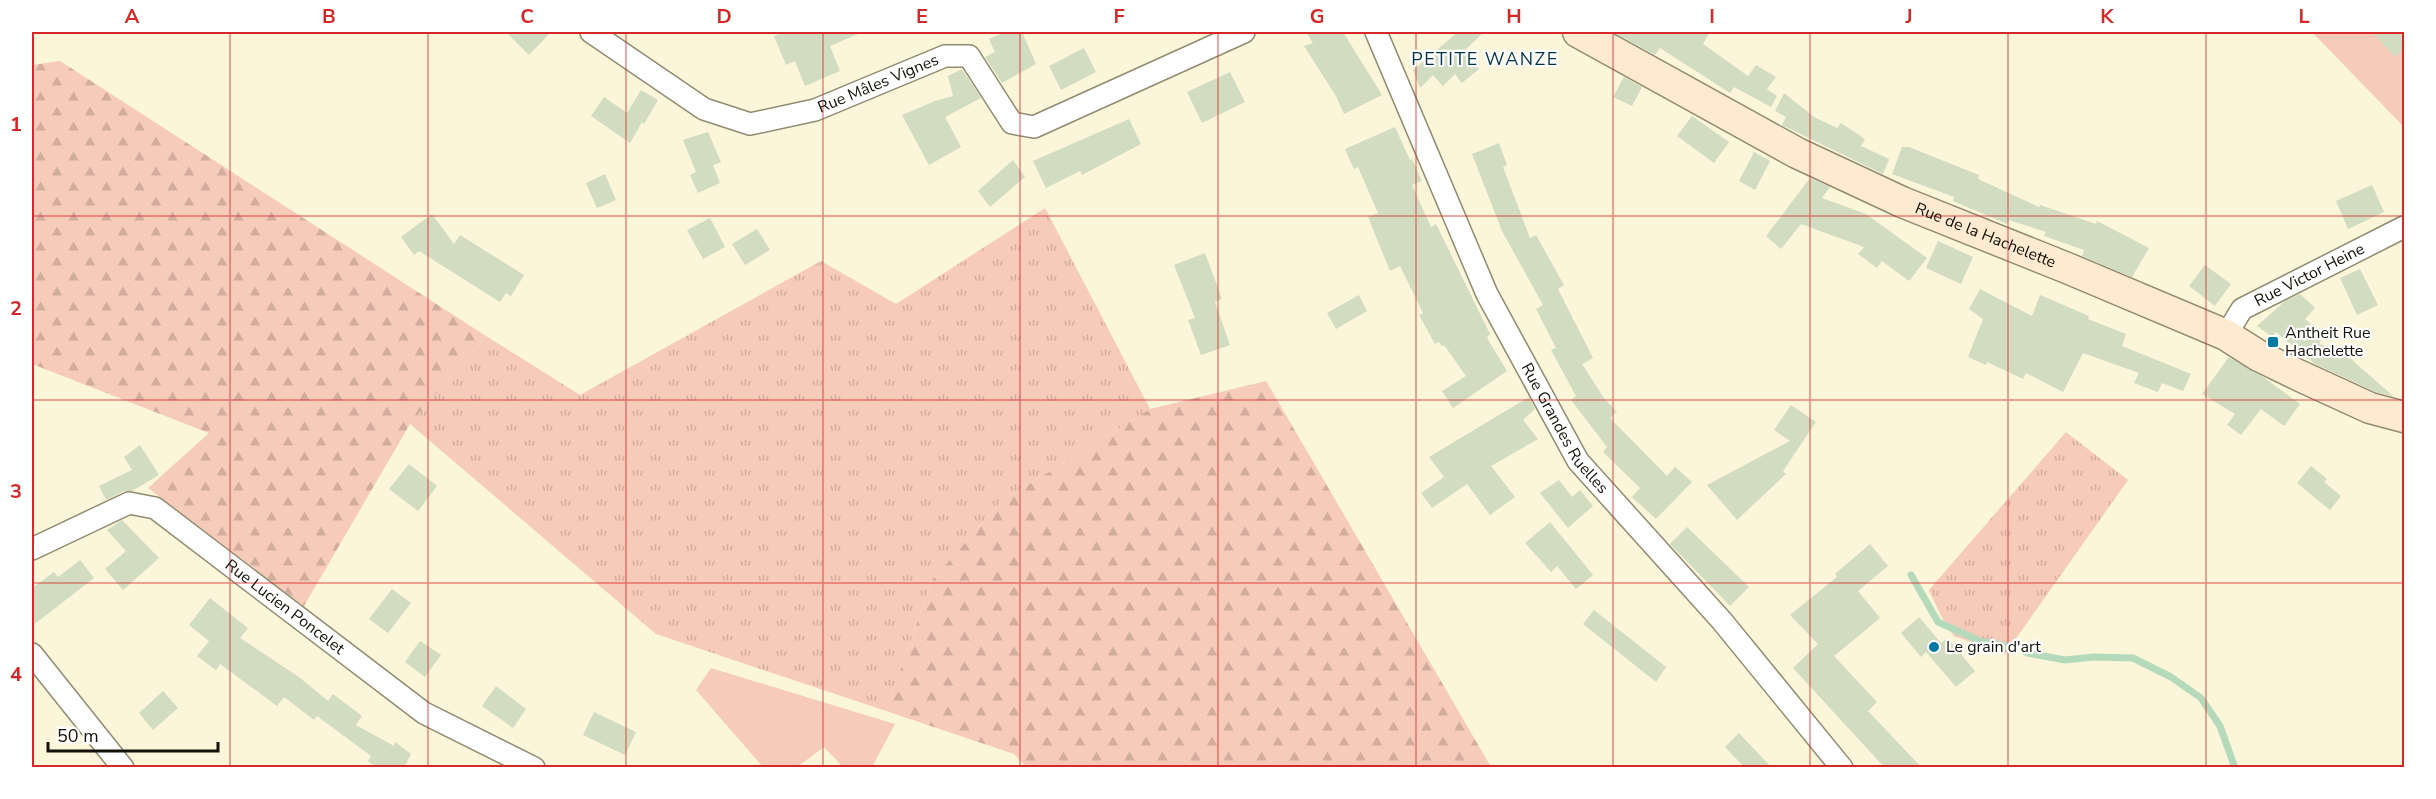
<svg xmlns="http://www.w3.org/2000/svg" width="2436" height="799" font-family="'Nunito Sans',sans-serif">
<defs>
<pattern id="grass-tufts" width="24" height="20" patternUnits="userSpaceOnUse" patternTransform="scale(1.5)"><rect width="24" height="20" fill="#f6cbb9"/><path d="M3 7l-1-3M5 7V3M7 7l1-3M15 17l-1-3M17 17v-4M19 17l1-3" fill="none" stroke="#d2ad9e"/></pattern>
<pattern id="forest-firs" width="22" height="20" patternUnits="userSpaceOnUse" patternTransform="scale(1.5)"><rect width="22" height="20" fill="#f6cbb9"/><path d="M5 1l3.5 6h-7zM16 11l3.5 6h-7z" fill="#d2ad9e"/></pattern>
</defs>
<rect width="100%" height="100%" fill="#fbf5d9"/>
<g fill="url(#grass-tufts)">
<path d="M 1045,208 L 1150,409 L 1002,501 L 932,580 L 886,711 L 656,634 L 410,424 L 486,336 L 580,395 L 821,261 L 896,304 Z"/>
<path d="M 2066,432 L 2128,480 L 2005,654 L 1954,636 L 1941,616 L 1929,590 Z"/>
</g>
<g fill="url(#forest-firs)">
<path d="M 60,61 L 486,336 L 410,424 L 304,606 L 148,488 L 209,433 L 32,364 L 32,65 Z"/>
<path d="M 1266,381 L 1491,767 L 1026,767 L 1014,754 L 886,711 L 932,580 L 1002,501 L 1150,409 Z"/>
</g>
<g fill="#f6cbb9">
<path d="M 2312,32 L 2404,32 L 2404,127 Z"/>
<path d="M 711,668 L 895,724 L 872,767 L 843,767 L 824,747 L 797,767 L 763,767 L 696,690 Z"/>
</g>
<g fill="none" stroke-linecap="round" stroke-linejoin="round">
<g stroke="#b5dabb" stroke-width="7">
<path d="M 1911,575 L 1938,622 L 1980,641 L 2007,646"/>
<path d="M 2027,653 L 2065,660 L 2094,657 L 2133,658 L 2171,677 L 2201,698 L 2220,726 L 2235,768"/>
</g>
</g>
<g fill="#d2dcc1">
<path d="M 506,32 L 551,32 L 529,55 Z"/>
<path d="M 784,32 L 863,32 L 830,46 L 840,71 L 805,86 L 795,61 L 786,65 L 774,36 Z"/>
<path d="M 1005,32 L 1022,32 L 1036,64 L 1002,83 L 985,57 L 995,52 L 989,39 Z"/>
<path d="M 1306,32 L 1343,32 L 1382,95 L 1344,114 L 1336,96 L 1304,46 L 1313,43 Z"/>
<path d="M 1458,32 L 1484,32 L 1464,51 L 1479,69 L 1462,83 L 1455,74 L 1443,86 L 1433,75 L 1420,88 L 1413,70 Z"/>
<path d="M 1613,32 L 1710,32 L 1703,44 L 1748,76 L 1756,65 L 1776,77 L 1767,89 L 1777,96 L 1771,107 L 1734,87 L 1730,93 L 1660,48 L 1655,55 Z"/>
<path d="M 2372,32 L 2404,32 L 2404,49 L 2395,57 Z"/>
<path d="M 1084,48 L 1096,72 L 1061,90 L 1049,66 Z"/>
<path d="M 962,69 L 981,98 L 945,117 L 961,147 L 929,165 L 902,115 L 935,101 L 953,96 L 948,76 Z"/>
<path d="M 1230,72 L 1245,102 L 1202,123 L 1187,92 Z"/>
<path d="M 1624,77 L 1642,87 L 1632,106 L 1613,97 Z"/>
<path d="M 641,90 L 658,100 L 644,124 L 642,122 L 630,143 L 591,116 L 604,97 L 627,113 Z"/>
<path d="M 1784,93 L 1814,117 L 1837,128 L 1841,123 L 1865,139 L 1861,146 L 1889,159 L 1883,174 L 1782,125 L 1786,117 L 1775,111 Z"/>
<path d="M 1692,116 L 1729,142 L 1714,163 L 1677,136 Z"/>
<path d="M 1129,119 L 1141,144 L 1082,175 L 1080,171 L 1046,188 L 1033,161 Z"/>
<path d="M 1395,127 L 1410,160 L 1412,159 L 1422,181 L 1412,185 L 1431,227 L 1436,224 L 1490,334 L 1487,338 L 1507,371 L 1453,408 L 1442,391 L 1466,376 L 1444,345 L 1442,346 L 1439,342 L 1435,344 L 1419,315 L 1423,313 L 1400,266 L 1390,271 L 1368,217 L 1378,213 L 1358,167 L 1354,169 L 1345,149 Z"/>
<path d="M 708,132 L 721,162 L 713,165 L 720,183 L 698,193 L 690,175 L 696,172 L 683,140 Z"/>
<path d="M 1499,143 L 1507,165 L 1503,167 L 1530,238 L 1536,235 L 1564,285 L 1558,289 L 1593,358 L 1582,364 L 1604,398 L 1617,412 L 1610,418 L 1667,476 L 1675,467 L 1692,482 L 1656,519 L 1632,497 L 1640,488 L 1603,452 L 1607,447 L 1571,400 L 1576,396 L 1551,350 L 1556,348 L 1536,309 L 1543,305 L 1502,231 L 1472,154 Z"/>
<path d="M 1902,147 L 1909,147 L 1979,175 L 1978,179 L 2039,207 L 2040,205 L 2096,224 L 2097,221 L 2149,248 L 2132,277 L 2082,256 L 2084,250 L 2044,236 L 2046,232 L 2009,220 L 2007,224 L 1953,201 L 1954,197 L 1892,174 Z"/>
<path d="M 1754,152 L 1770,161 L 1755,190 L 1739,181 Z"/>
<path d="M 1013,160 L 1025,177 L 990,207 L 978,191 Z"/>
<path d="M 605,174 L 616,200 L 597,208 L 586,183 Z"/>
<path d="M 1810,178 L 1830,187 L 1822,198 L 1866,214 L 1927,258 L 1909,281 L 1882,261 L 1877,268 L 1858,254 L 1864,247 L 1801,224 L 1781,249 L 1766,236 Z"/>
<path d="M 2372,185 L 2384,212 L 2348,229 L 2336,201 Z"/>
<path d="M 432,214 L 454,244 L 460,235 L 524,275 L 511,296 L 506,293 L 500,302 L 419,251 L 414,255 L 401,237 Z"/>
<path d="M 710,218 L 725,247 L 703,259 L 687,230 Z"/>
<path d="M 757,229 L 770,250 L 745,265 L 732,244 Z"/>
<path d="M 1938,241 L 1973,257 L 1961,284 L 1926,268 Z"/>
<path d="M 1205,253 L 1222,299 L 1215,302 L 1230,345 L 1201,355 L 1188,320 L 1195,318 L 1174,265 Z"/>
<path d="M 2205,265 L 2231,284 L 2215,306 L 2189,286 Z"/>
<path d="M 2360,269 L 2378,305 L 2357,315 L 2340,278 Z"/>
<path d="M 1980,289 L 2032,316 L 2040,295 L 2089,316 L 2088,319 L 2126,334 L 2122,346 L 2191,374 L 2183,391 L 2162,383 L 2158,392 L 2134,383 L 2139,373 L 2083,353 L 2063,392 L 2026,373 L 2023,379 L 1987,362 L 1986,365 L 1968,357 L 1983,319 L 1969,309 Z"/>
<path d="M 2300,294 L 2315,308 L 2305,319 L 2324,336 L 2319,343 L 2341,356 L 2351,359 L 2393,396 L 2376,392 L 2315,364 L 2276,332 L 2272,337 L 2257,326 L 2285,301 Z"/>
<path d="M 1359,295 L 1367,311 L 1336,329 L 1327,313 Z"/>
<path d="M 2229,357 L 2263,377 L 2300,404 L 2284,426 L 2261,409 L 2241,435 L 2227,425 L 2235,414 L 2202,394 Z"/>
<path d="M 1529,397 L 1535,409 L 1523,420 L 1538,439 L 1491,466 L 1515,497 L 1490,515 L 1467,484 L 1432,508 L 1421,493 L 1444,477 L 1429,457 Z"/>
<path d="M 1791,405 L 1816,422 L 1783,471 L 1786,474 L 1737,520 L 1707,485 L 1790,441 L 1774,430 Z"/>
<path d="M 140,445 L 159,475 L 132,491 L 124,491 L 106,500 L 99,486 L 132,470 L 124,457 Z"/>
<path d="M 409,464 L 437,486 L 418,511 L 389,489 Z"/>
<path d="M 2311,466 L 2327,479 L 2324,482 L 2341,496 L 2330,510 L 2297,483 Z"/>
<path d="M 1559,480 L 1572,497 L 1580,490 L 1593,506 L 1568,528 L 1540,493 Z"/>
<path d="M 122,520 L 159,558 L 123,590 L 105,569 L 126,551 L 107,530 Z"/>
<path d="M 1550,522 L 1593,575 L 1576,589 L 1557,566 L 1551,572 L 1525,543 Z"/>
<path d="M 1687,527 L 1749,587 L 1730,606 L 1670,544 Z"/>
<path d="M 1870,544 L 1888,566 L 1858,591 L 1880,618 L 1834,656 L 1877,702 L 1868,711 L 1922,768 L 1885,768 L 1793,668 L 1818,644 L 1790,615 L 1837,577 L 1835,574 Z"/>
<path d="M 80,560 L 94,578 L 32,626 L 32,588 L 54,572 L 58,577 Z"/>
<path d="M 392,589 L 411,603 L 388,633 L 369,619 Z"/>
<path d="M 210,598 L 248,628 L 240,638 L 299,677 L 328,701 L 333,694 L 362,716 L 356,725 L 394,746 L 395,742 L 411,754 L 404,768 L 377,768 L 368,761 L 371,756 L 317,716 L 314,720 L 284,697 L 277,706 L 220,664 L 216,670 L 197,656 L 209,641 L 189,625 Z"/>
<path d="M 1594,610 L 1666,667 L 1656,682 L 1583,624 Z"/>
<path d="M 1919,617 L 1941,643 L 1947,638 L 1975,671 L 1956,687 L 1926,652 L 1921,657 L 1901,633 Z"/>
<path d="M 420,641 L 441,655 L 425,677 L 405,662 Z"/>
<path d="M 496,686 L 526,709 L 513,728 L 482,706 Z"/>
<path d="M 163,691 L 178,708 L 153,730 L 139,713 Z"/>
<path d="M 594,712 L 636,732 L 625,755 L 583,735 Z"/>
<path d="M 1739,733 L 1772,768 L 1745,768 L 1725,747 Z"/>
</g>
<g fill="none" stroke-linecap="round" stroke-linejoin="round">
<g stroke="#918b72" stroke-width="24">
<g id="street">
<path id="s1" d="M 591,32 L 704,109 L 750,124 L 815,110 L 945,56 L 969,56 L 1012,123 L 1034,127 L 1244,32"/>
<path id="s2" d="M 1376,32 L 1487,294 L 1578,461 L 1722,621 L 1842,768"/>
<path id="s3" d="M 2226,335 L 2242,309 L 2404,227"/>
<path id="s4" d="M 32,549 L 129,503 L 155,508 L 424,713 L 534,768"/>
<path d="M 32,654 L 123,768"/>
</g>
</g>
<g stroke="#918b72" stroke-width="33">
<g id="secondary">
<path id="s5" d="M 1578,32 L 1797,153 L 1902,202 L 2067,268 L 2226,335 L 2259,356 L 2298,375 L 2370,408 L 2404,417"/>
</g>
</g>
<use href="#street" stroke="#fff" stroke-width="21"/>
<use href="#secondary" stroke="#feead1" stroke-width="30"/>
</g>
<path fill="none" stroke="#d62828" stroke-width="1.5" stroke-opacity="0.55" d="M 230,32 L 230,768M 428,32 L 428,768M 626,32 L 626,768M 823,32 L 823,768M 1020,32 L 1020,768M 1218,32 L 1218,768M 1416,32 L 1416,768M 1613,32 L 1613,768M 1810,32 L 1810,768M 2008,32 L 2008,768M 2206,32 L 2206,768M 32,216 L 2404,216M 32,400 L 2404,400M 32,583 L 2404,583"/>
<g fill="#007aa2" stroke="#fff" stroke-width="2">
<rect x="2267" y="336" width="12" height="12" rx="3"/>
<circle cx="1934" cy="647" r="6"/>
</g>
<g text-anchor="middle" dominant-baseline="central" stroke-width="4.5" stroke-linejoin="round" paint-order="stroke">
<g font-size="16" fill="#141108" stroke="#fff">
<text stroke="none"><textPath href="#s1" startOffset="320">Rue Mâles Vignes</textPath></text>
<text stroke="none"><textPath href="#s5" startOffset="456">Rue de la Hachelette</textPath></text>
<text stroke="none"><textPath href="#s3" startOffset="106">Rue Victor Heine</textPath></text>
<text stroke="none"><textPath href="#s2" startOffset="440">Rue Grandes Ruelles</textPath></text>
<text stroke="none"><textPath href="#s4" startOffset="297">Rue Lucien Poncelet</textPath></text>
</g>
<g font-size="16" fill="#141108" stroke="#fff" text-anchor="start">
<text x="2285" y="333">Antheit Rue<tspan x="2285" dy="18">Hachelette</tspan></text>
<text x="1946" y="647">Le grain d'art</text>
</g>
<g font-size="18" letter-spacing="1.5" fill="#003245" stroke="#fff">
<text x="1485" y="59">PETITE WANZE</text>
</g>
</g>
<rect width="2436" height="799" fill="none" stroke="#ffffff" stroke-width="66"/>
<path d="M48 742v9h170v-9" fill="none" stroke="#141108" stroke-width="3"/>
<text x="57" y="742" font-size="18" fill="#141108" stroke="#ffffff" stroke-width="4.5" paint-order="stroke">50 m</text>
<rect x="33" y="33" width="2370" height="733" fill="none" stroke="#d62828" stroke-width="2"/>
<g font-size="20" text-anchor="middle" font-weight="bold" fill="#d62828">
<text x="132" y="23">A</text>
<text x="329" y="23">B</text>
<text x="527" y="23">C</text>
<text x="724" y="23">D</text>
<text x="922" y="23">E</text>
<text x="1119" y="23">F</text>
<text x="1317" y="23">G</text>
<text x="1514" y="23">H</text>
<text x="1712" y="23">I</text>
<text x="1909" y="23">J</text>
<text x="2107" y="23">K</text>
<text x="2304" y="23">L</text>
<text x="16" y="131">1</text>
<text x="16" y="315">2</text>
<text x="16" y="498">3</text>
<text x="16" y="681">4</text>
</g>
</svg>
